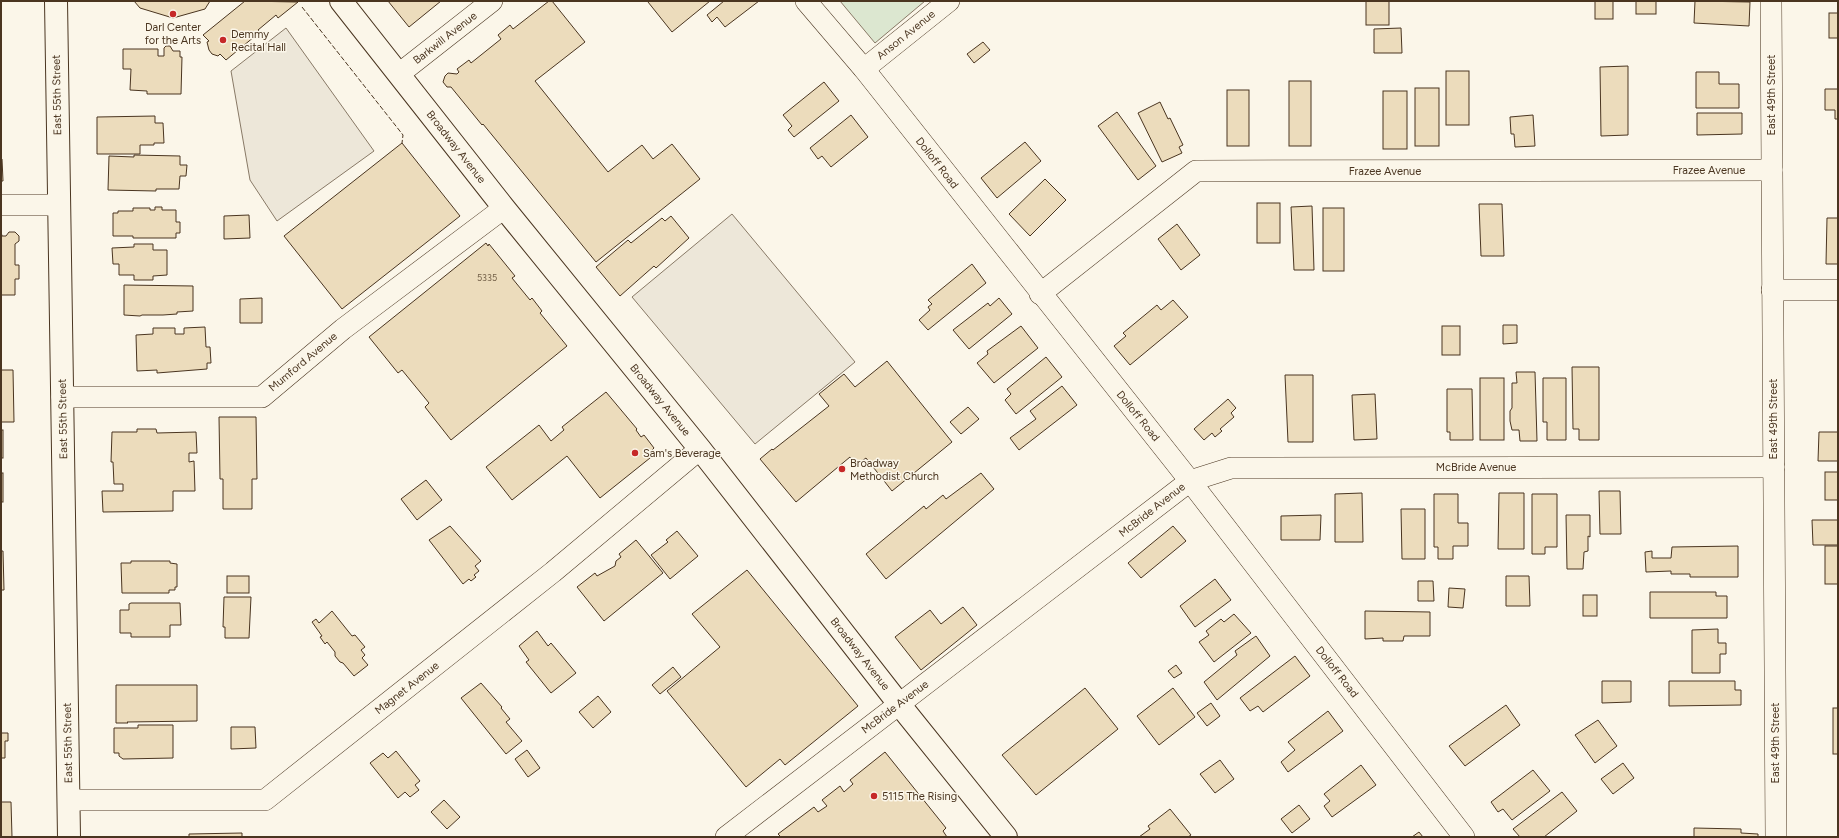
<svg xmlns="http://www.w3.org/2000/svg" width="1839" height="838" font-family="Figtree,sans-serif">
<rect width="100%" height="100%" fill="#fbf6e9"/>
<path fill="#dce7d0" stroke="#887966" d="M 840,1 L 925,1 L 875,43 Z"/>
<g fill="#ede7d9" stroke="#887966">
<path d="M 286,28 L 374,151 L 277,221 L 250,180 L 231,71 Z"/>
<path d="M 732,214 L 855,362 L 755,444 L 632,297 Z"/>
</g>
<g fill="#ecdcbc" stroke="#4a3520">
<path d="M 134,1 L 210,1 L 205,9 L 173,18 L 140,8 Z"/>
<path d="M 245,1 L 298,2 L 278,18 L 276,15 L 258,30 L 260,32 L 226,60 L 220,54 L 218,56 L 212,54 L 209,50 L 207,42 L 209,41 L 203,35 Z"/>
<path d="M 388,1 L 441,1 L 409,27 Z"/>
<path d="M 549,1 L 552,1 L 585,42 L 535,81 L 608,172 L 642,145 L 653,159 L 672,144 L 700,179 L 596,262 L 483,124 L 482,125 L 451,87 L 447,87 L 443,82 L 445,76 L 448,73 L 457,74 L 459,72 L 457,69 L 469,60 L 471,63 L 501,39 L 498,35 L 510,25 L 513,29 Z"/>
<path d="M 649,1 L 710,1 L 672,32 L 648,2 Z"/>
<path d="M 724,1 L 759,1 L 725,27 L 717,17 L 712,22 L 707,15 Z"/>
<rect x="1366" y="1" width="23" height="24"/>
<rect x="1595" y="1" width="18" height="18"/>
<rect x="1636" y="1" width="20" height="13"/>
<path d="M 1695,1 L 1750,2 L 1749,26 L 1694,23 Z"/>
<rect x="1829" y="13" width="9" height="25"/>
<path d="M 1401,28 L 1402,53 L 1374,53 L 1374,29 Z"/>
<path d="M 983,42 L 990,50 L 974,63 L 967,54 Z"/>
<path d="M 166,46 L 170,46 L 173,51 L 180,51 L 180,57 L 182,57 L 181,94 L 147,94 L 147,91 L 130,90 L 131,69 L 123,69 L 123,49 L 158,49 L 158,56 L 164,56 L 164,48 Z"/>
<path d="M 1628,66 L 1628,135 L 1601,136 L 1600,67 Z"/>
<rect x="1446" y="71" width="23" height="54"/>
<path d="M 1696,72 L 1719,72 L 1719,84 L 1739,84 L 1739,108 L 1696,108 Z"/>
<rect x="1289" y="81" width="22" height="65"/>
<path d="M 824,82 L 839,101 L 794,137 L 788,130 L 792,126 L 783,115 Z"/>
<rect x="1415" y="88" width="24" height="58"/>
<path d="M 1825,89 L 1838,89 L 1838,119 L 1835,119 L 1835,110 L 1825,110 Z"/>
<rect x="1227" y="90" width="22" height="56"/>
<rect x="1383" y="91" width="24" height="58"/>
<path d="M 1160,102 L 1168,119 L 1170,118 L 1183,145 L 1179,147 L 1182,153 L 1162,162 L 1138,113 Z"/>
<path d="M 1117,112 L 1156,166 L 1138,180 L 1098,126 Z"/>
<path d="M 1697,113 L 1742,113 L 1742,134 L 1697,135 Z"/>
<path d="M 851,115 L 868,137 L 831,167 L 822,156 L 818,159 L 810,148 Z"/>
<path d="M 1533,115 L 1535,146 L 1515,147 L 1514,134 L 1511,134 L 1510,117 Z"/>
<path d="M 155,116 L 155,123 L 163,123 L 164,143 L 154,143 L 154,145 L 140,145 L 140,154 L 97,154 L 97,117 Z"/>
<path d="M 1025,142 L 1041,161 L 997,198 L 981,178 Z"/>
<path d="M 402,143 L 460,216 L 342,309 L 284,236 Z"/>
<path d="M 134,155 L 180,156 L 180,165 L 187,165 L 186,176 L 180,176 L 179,189 L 156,189 L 156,191 L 108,190 L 109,156 L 134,157 Z"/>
<path d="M 1,159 L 2,159 L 3,181 L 1,181 Z"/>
<path d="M 1045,179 L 1066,200 L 1030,236 L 1009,214 Z"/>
<rect x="1257" y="203" width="23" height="40"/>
<path d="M 1479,204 L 1502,204 L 1504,256 L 1481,256 Z"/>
<path d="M 1312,206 L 1314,270 L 1294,270 L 1291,207 Z"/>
<path d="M 155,207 L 162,207 L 162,210 L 176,210 L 176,222 L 180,222 L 180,233 L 176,233 L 176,238 L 133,238 L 133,236 L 113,236 L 113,213 L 118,213 L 118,211 L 133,211 L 133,208 L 150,208 L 150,210 L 155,210 Z"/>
<rect x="1323" y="208" width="21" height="63"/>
<path d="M 249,215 L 250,238 L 224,239 L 224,216 Z"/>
<path d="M 671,216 L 689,238 L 656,268 L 654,266 L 620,296 L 596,267 L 628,240 L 631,243 L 662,218 L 665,221 Z"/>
<path d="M 1827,218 L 1838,218 L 1838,264 L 1826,264 Z"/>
<path d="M 1177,224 L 1200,255 L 1181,270 L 1158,239 Z"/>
<path d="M 1,232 L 2,236 L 6,236 L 9,232 L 15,232 L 19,236 L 19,241 L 15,244 L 15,265 L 19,265 L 19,279 L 15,279 L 15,295 L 1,295 Z"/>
<path d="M 486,243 L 488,246 L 489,244 L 515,276 L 512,278 L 530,300 L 532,298 L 542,311 L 540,313 L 567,346 L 451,440 L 425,407 L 429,403 L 402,370 L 398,373 L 369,337 Z"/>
<path d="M 134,244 L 153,244 L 153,250 L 167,250 L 167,275 L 153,276 L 153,280 L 134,280 L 134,275 L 119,275 L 119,264 L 113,264 L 112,248 L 134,247 Z"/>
<path d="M 972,264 L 986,283 L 928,330 L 919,320 L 930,310 L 928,307 L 932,304 L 928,300 Z"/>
<path d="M 124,285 L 193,286 L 193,311 L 177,312 L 177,314 L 163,315 L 142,315 L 140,316 L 124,315 Z"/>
<path d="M 262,298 L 262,323 L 240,323 L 240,299 Z"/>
<path d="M 999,298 L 1012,314 L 969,349 L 953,330 L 988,303 L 990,306 Z"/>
<path d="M 1173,300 L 1188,317 L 1130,365 L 1114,346 L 1126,336 L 1123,333 L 1157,305 L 1161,310 Z"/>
<path d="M 1503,325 L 1517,325 L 1517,343 L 1503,344 Z"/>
<path d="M 1021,326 L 1038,348 L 994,383 L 977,363 L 988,354 L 987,351 Z"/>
<rect x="1442" y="326" width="18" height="29"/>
<path d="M 205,327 L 206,347 L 210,347 L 211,363 L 207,363 L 207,369 L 157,373 L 157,370 L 137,371 L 136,335 L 153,334 L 153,328 L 175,328 L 175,334 L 184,334 L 184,328 Z"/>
<path d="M 1046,357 L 1062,377 L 1016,414 L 1005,400 L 1011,394 L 1007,389 Z"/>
<path d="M 887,361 L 952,442 L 892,491 L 866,458 L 856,465 L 850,457 L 796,502 L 760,459 L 772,449 L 773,450 L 829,406 L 819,394 L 844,374 L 855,387 Z"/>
<path d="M 1572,367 L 1599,367 L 1599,440 L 1579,440 L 1579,429 L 1573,429 Z"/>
<path d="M 1,370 L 13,370 L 14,422 L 1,422 Z"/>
<path d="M 1516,372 L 1535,372 L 1537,441 L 1520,441 L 1519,430 L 1512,430 L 1510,421 L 1510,411 L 1512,408 L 1512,383 L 1517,383 Z"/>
<path d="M 1285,375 L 1313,375 L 1313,442 L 1288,442 Z"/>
<rect x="1480" y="378" width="24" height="62"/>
<path d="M 1543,378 L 1566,378 L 1566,440 L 1547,440 L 1547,422 L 1543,422 Z"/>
<path d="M 1062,386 L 1077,405 L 1019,450 L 1010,438 L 1036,419 L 1030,411 Z"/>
<path d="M 1447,389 L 1472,389 L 1473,440 L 1450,440 L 1450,432 L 1447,432 Z"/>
<path d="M 606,392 L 637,429 L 636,430 L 641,437 L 644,435 L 654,448 L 652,450 L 655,454 L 600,498 L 567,456 L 512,500 L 486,467 L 539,425 L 551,441 L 564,430 L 562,427 Z"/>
<path d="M 1375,394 L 1377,439 L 1354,440 L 1352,395 Z"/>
<path d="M 1228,399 L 1236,408 L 1231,413 L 1234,417 L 1220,429 L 1222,431 L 1215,437 L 1212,433 L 1204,440 L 1194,429 Z"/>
<path d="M 968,407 L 979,419 L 961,434 L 950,422 Z"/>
<path d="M 219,417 L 256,417 L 257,479 L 252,479 L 252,509 L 223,509 L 223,479 L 220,479 Z"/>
<path d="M 137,429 L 156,429 L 157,433 L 196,432 L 197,453 L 189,453 L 189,462 L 194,461 L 195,491 L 173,491 L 173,511 L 103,512 L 102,491 L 123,491 L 123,484 L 114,484 L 113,462 L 111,462 L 112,432 L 137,432 Z"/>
<rect x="1" y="430" width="2" height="28"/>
<path d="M 1819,432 L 1838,432 L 1838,461 L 1818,461 Z"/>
<rect x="1825" y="472" width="13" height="28"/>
<rect x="1" y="473" width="2" height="29"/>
<path d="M 981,473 L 994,489 L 886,579 L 866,554 L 924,506 L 926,509 L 943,495 L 946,499 Z"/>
<path d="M 426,480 L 442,500 L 417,520 L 401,499 Z"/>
<path d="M 1599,491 L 1620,491 L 1621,534 L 1600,534 Z"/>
<path d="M 1362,493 L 1363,542 L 1335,542 L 1335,494 Z"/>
<path d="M 1499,493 L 1524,493 L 1524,549 L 1498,549 Z"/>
<path d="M 1434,494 L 1458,494 L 1458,523 L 1468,523 L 1468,546 L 1453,546 L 1453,559 L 1438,559 L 1438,547 L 1434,547 Z"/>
<path d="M 1532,494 L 1557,494 L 1557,547 L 1545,547 L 1545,554 L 1532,554 Z"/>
<path d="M 1401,509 L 1425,509 L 1425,559 L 1402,559 Z"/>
<path d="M 1321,515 L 1320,540 L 1281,540 L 1281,516 Z"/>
<path d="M 1566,515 L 1590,515 L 1590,537 L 1588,536 L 1588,551 L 1584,552 L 1583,569 L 1567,569 Z"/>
<path d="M 1812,520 L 1838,520 L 1838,545 L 1813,545 Z"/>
<path d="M 450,526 L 481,561 L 475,566 L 479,571 L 474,575 L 476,577 L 471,581 L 469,579 L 463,584 L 429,540 Z"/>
<path d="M 1173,526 L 1186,541 L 1141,578 L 1128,563 Z"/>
<path d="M 677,531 L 698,556 L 670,579 L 651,555 L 668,542 L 666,540 Z"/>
<path d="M 636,540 L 663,573 L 604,621 L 577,587 L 595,573 L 597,576 L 615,566 L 616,561 L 621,557 L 619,554 Z"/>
<path d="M 1738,546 L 1738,577 L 1690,577 L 1690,574 L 1671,574 L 1671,571 L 1646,572 L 1645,552 L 1652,551 L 1652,558 L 1671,558 L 1672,547 Z"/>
<rect x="1825" y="546" width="13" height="38"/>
<path d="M 1,551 L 3,551 L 4,590 L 1,590 Z"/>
<path d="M 131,561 L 170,561 L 170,563 L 177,564 L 177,587 L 175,587 L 175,590 L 169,590 L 169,593 L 122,593 L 121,563 L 131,563 Z"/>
<path d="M 747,570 L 858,706 L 785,765 L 780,759 L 746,787 L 667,691 L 720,647 L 692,614 Z"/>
<rect x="227" y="576" width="22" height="17"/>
<path d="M 1506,576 L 1529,576 L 1530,606 L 1506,606 Z"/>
<path d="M 1215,579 L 1231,600 L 1195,627 L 1180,606 Z"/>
<path d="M 1418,581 L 1433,581 L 1434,601 L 1418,601 Z"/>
<path d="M 1449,588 L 1465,589 L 1463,608 L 1448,607 Z"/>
<path d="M 1650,592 L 1716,592 L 1716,596 L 1727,596 L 1727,618 L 1650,618 Z"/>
<rect x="1583" y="595" width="14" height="21"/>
<path d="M 224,597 L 251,597 L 249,638 L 225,638 L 225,627 L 223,627 Z"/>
<path d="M 131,603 L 180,603 L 181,625 L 170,625 L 170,637 L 131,637 L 131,633 L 120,633 L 120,610 L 129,610 L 129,604 Z"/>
<path d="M 963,607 L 977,625 L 921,670 L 895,637 L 930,610 L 941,624 Z"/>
<path d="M 332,611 L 352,636 L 355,635 L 365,647 L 361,650 L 365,655 L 362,658 L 368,665 L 354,676 L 343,663 L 340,662 L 335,656 L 335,652 L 327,642 L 325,644 L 320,637 L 322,636 L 312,622 L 316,619 L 319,623 Z"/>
<path d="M 1365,611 L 1430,612 L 1430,636 L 1404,636 L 1403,641 L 1383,641 L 1383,638 L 1365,639 Z"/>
<path d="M 1234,614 L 1251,633 L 1214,662 L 1199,642 L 1209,635 L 1206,631 L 1221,619 L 1224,622 Z"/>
<path d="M 1718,629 L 1718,643 L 1726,643 L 1726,654 L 1720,654 L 1720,673 L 1692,673 L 1692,630 Z"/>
<path d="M 537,631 L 548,646 L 551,643 L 576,673 L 551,693 L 526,662 L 529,660 L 519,646 Z"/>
<path d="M 1256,636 L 1270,656 L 1217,700 L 1204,682 L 1237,655 L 1235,651 Z"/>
<path d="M 1295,656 L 1310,676 L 1263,712 L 1258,706 L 1250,711 L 1240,698 Z"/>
<path d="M 1176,665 L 1182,673 L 1174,678 L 1168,671 Z"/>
<path d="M 673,667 L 681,677 L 660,694 L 652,685 Z"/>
<path d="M 1602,681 L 1631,681 L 1631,702 L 1602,703 Z"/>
<path d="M 1669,681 L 1735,681 L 1735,690 L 1741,690 L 1741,705 L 1669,706 Z"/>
<path d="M 481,683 L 502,707 L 501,708 L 510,719 L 506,722 L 522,741 L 506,754 L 461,698 Z"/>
<path d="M 116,685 L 197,685 L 197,721 L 127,722 L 128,723 L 116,723 Z"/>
<path d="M 1085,688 L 1118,729 L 1036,795 L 1002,755 Z"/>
<path d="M 1173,688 L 1195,717 L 1159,745 L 1137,716 Z"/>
<path d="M 598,696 L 611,712 L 593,728 L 579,712 Z"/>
<path d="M 1211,703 L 1220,716 L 1207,726 L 1197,713 Z"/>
<path d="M 1506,705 L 1520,725 L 1465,766 L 1449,746 Z"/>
<rect x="1833" y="708" width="5" height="46"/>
<path d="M 1328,711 L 1343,731 L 1288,772 L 1281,762 L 1295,750 L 1288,742 Z"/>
<path d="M 1598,720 L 1617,746 L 1595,763 L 1575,735 Z"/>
<path d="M 138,725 L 173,725 L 173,758 L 123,759 L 119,756 L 119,753 L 114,753 L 114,728 L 138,728 Z"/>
<path d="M 231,727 L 255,727 L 256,748 L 231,749 Z"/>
<path d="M 1,733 L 8,733 L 8,741 L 5,741 L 5,758 L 1,758 Z"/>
<path d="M 527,750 L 540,768 L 528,777 L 515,759 Z"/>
<path d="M 396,751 L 420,781 L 415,785 L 419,790 L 410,797 L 405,792 L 398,798 L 370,763 L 383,753 L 388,758 Z"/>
<path d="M 885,752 L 946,828 L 943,831 L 947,837 L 781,837 L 778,834 L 814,807 L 818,812 L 827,806 L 822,800 L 840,786 L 844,792 L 853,784 L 850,780 Z"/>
<path d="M 1220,760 L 1234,779 L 1215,793 L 1200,774 Z"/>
<path d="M 1623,763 L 1634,778 L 1613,794 L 1601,779 Z"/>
<path d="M 1361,765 L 1376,785 L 1332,817 L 1324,806 L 1330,801 L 1324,794 Z"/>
<path d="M 1533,770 L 1550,791 L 1512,820 L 1503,809 L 1498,812 L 1491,802 Z"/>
<path d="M 1562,792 L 1577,811 L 1544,837 L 1520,837 L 1513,829 Z"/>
<path d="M 444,800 L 460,817 L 447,829 L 431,812 Z"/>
<path d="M 1,802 L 11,802 L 12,837 L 1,837 Z"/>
<path d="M 1299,805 L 1310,819 L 1292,833 L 1281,819 Z"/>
<path d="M 1170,809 L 1191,835 L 1188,837 L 1139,837 L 1150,829 L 1148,826 Z"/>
<path d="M 1694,828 L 1741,829 L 1741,833 L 1758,834 L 1758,837 L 1694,837 Z"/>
<path d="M 1419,832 L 1423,837 L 1412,837 Z"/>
<path d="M 242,833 L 242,837 L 189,837 L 189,834 Z"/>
</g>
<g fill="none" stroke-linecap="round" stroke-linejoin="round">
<g stroke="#4a3520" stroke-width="22">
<g id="street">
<path d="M 806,1 L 864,69 L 1190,481 L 1464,837"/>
<path d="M 1771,1 L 1776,837"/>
<path d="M 864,69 L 949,1"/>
<path d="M 399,74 L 492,1"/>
<path d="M 1,205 L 59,205"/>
<path d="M 1772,290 L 1838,290"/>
<path d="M 1040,294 L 1196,171 L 1772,170"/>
<path d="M 62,397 L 262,397 L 343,329 L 504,208"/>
<path d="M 69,800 L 265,800 L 553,572 L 700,449"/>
<path d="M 726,837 L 1190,481 L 1231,468 L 1774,467"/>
</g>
</g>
<g stroke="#4a3520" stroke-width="24">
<g id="primary">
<path d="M 56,1 L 69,837"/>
<path d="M 341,1 L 504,208 L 700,449 L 899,704 L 1006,837"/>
</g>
</g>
<use href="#street" stroke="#fbf6e9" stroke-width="21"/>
<use href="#primary" stroke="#fbf6e9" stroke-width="22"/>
<path stroke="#4a3520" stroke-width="1" stroke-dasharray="5 2" stroke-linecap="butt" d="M 302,7 L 403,135 L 402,143"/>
</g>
<g fill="#c62828" stroke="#fbf6e9" stroke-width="1.5">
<circle cx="173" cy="14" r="4"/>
<circle cx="223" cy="40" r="4"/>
<circle cx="635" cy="453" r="4"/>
<circle cx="842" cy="469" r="4"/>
<circle cx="874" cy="796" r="4"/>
</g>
<g text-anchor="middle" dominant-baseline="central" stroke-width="3" stroke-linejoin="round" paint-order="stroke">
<g font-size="9" fill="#725f47">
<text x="487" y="277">5335</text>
</g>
<g font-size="11" fill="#4a3520" stroke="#fbf6e9" text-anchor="start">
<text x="173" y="27" text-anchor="middle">Darl Center<tspan x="173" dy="13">for the Arts</tspan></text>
<text x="231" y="34">Demmy<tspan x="231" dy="13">Recital Hall</tspan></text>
<text x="643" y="453">Sam's Beverage</text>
<text x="850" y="463">Broadway<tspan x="850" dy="13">Methodist Church</tspan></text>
<text x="882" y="796">5115 The Rising</text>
</g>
<g font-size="11" fill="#4a3520" stroke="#fbf6e9">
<text transform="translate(906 35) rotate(-39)">Anson Avenue</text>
<text transform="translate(445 38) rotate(-38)">Barkwill Avenue</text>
<text transform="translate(57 95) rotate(-91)">East 55th Street</text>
<text transform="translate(1771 95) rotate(-90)">East 49th Street</text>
<text transform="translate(456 147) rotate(52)">Broadway Avenue</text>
<text transform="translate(937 163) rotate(52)">Dolloff Road</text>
<text x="1709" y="170">Frazee Avenue</text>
<text x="1385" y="171">Frazee Avenue</text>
<text transform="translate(303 362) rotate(-40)">Mumford Avenue</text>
<text transform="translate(660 400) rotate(51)">Broadway Avenue</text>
<text transform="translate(1138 416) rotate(51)">Dolloff Road</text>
<text transform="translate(63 419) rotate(-91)">East 55th Street</text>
<text transform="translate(1773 419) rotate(-90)">East 49th Street</text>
<text x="1476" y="467">McBride Avenue</text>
<text transform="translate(1152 510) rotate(-38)">McBride Avenue</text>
<text transform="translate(860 654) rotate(52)">Broadway Avenue</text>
<text transform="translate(1337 672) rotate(52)">Dolloff Road</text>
<text transform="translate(407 688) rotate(-38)">Magnet Avenue</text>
<text transform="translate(895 707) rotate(-37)">McBride Avenue</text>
<text transform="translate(68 743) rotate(-91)">East 55th Street</text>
<text transform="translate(1775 743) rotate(-90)">East 49th Street</text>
</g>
</g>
<rect width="1839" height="838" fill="none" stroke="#4a3520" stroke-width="4"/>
</svg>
